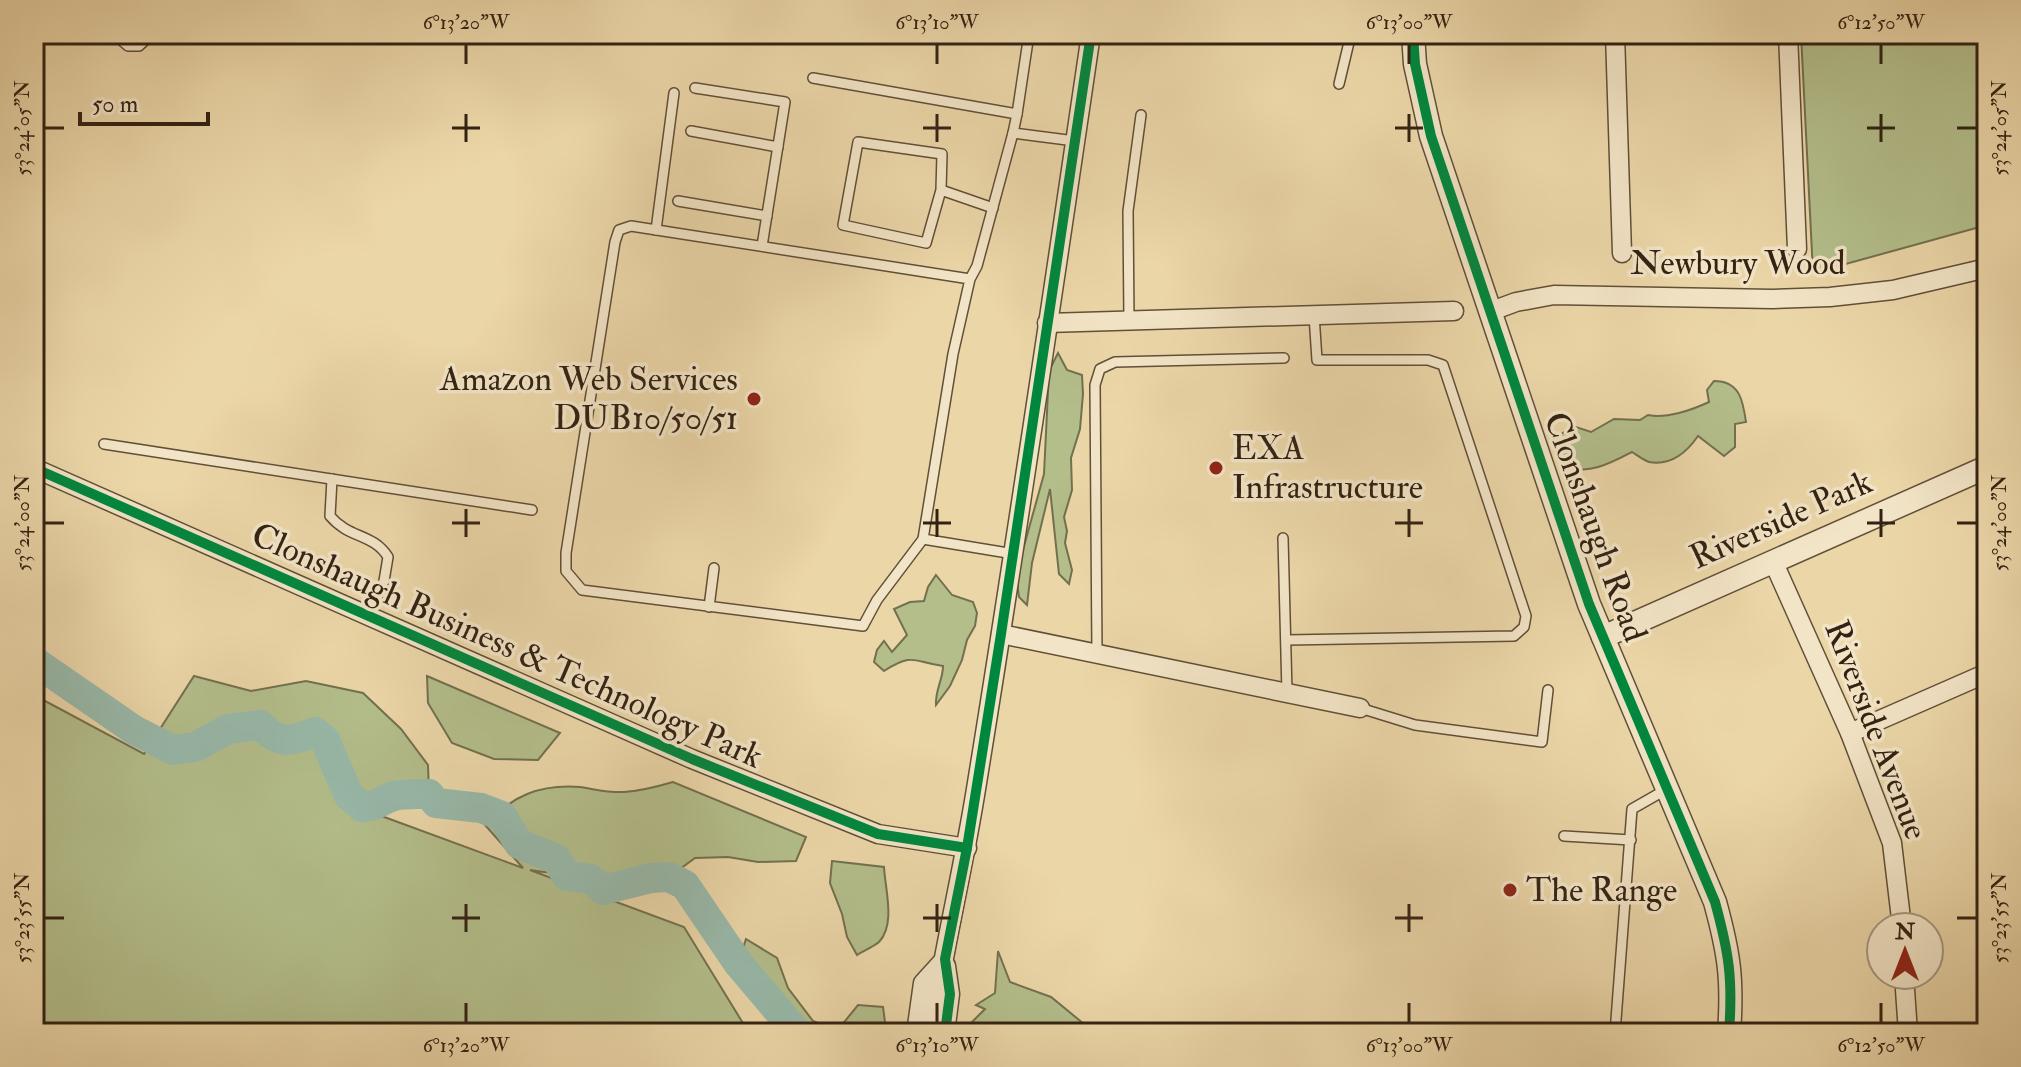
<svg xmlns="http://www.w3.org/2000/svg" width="2021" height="1067" font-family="'IM FELL Double Pica',serif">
<rect width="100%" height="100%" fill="#ebd6a8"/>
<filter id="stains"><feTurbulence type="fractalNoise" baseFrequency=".0025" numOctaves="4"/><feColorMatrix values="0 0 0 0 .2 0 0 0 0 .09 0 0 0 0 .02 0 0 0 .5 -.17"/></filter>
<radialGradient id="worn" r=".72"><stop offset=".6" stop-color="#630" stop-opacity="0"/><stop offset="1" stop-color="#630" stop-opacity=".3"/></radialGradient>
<g fill="#b3be8b" stroke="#73704f" stroke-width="2">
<path d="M 1801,34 L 1987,34 L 1987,225 L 1813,273 Z"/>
<path d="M 1058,353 L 1067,370 L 1082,375 L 1083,394 L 1080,429 L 1071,458 L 1072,490 L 1064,517 L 1067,531 L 1065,543 L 1072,570 L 1069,584 L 1059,574 L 1050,489 L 1032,563 L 1027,605 L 1019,597 L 1016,575 L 1044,474 L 1049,371 Z"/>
<path d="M 1714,381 C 1740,381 1743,401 1746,422 L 1735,424 L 1735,447 L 1724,456 L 1698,436 C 1687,452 1671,466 1649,462 C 1643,460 1637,455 1632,452 C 1613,462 1586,477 1565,465 C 1562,453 1553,447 1551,435 L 1558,436 L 1573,426 L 1591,432 L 1614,419 L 1640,420 L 1648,415 C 1666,419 1692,410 1709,402 L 1707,390 Z"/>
<path d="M 936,575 L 952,595 L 973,602 L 977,613 L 975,626 L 967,640 L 962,660 L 950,686 L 936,705 C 935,690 943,680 943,666 C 913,662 914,652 884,671 L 874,662 L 877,650 L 884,641 L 892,652 L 907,635 L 894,609 L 910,602 L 924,601 L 928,587 Z"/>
<path d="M 194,676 L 251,691 L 306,681 L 363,693 L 401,729 L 428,765 L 429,794 L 411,806 L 379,806 L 353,798 L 368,811 L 523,868 L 485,825 C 512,796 539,784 580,787 C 594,789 609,793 624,792 C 641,791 656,787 673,782 L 806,837 L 796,861 L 758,862 L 728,857 L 695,858 L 669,877 L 650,878 L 603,890 L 591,879 L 530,870 L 684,927 L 749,1033 L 34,1033 L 34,695 L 144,754 Z"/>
<path d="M 427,676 L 560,733 L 538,760 L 494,759 L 452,743 L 428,703 Z"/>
<path d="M 832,861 L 884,867 C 885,889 896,924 879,942 C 873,947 863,951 857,955 L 847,937 L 842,914 L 830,883 Z"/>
<path d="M 746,939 L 777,958 L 788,988 L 813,1021 L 837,1031 L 858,1005 L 883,1007 L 886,1030 L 883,1033 L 787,1033 L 780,1011 L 738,963 Z"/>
<path d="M 998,951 L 1010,982 L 1051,997 L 1095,1033 L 970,1033 L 971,1023 L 985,1009 L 976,1005 L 995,993 Z"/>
</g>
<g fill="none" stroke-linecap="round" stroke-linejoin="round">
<path stroke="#98b9aa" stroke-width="30" d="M 34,661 L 134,730 L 173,750 L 195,747 L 228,729 L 260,725 C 280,745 290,742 315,732 L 325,740 L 349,796 L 362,807 C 380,806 380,800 394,796 C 405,793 417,794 429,794 L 436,803 L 481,808 L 502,816 L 519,844 L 556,859 L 567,876 L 591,879 L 603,890 L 651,878 L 669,877 L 685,885 L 738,963 L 797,1033"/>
<g stroke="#614f38" stroke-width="12">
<g id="service">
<path d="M 114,34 L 128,46 L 139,46 L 152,34"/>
<path d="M 813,78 L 1017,114 L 1013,133 L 1075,141"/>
<path d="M 1339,84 L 1351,34"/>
<path d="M 695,88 L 785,102 L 762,246"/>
<path d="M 1017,114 L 1029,34"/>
<path d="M 691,131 L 778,147"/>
<path d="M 941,190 L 926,243 L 843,225 L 858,142 L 942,154 L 941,190 L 993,208"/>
<path d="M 678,201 L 767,216"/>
<path d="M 656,230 L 674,93"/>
<path d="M 970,279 L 631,226 L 619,230 L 615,242 L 566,553 L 566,571 L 582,590 L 863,626 L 877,600 L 923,539 L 953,354 L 970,279 L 977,266 L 1013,133"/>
<path d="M 1129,321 L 1128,211 L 1141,115"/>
<path d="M 104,444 L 532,510"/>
<path d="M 332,479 L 330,516 C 349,539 373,533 388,557 L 384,581 L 369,618"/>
<path d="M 1283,538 L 1287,693"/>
<path d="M 923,539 L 1014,554"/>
<path d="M 709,607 L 714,568"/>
<path d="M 1287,640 L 1514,636 L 1524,627 L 1526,616 L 1443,365 L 1428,360 L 1317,360 L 1314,315"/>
<path d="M 1097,654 L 1095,385 L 1100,369 L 1115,362 L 1284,358"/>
<path d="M 1360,708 L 1415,725 L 1542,742 L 1548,690"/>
<path d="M 1564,836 L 1631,840"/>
<path d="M 1615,1033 L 1632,809 L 1667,789"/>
</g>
</g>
<g stroke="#614f38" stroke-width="21">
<g id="minor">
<path d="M 1615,34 L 1622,253"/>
<path d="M 1788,34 L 1797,249"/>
<path d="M 1489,312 L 1516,302 L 1554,295 L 1772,299 L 1830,297 L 1893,290 L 1987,268"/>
<path d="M 1047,323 L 1454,311"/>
<path d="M 34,468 L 692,759 L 878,834 L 967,848"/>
<path d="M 1773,561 L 1850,733 L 1892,843 L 1902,927"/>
<path d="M 1001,634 L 1360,708"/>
<path d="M 1850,733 L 1987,673"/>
<path d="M 1904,975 L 1908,1033"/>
<path d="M 916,1033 L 923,983 L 943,961"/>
<path d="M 931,1033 C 943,951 963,871 976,789 C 1017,538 1054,286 1091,34"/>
<path d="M 945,1033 L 950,994 L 946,966"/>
</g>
</g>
<g stroke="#614f38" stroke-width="25">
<g id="tertiary">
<path d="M 1413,34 L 1415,64 L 1431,136 L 1589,604 L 1715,902 C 1729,953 1733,979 1729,1033"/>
<path d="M 1603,637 L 1987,467"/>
</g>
</g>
<use href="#service" stroke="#f2e4c6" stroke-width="9"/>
<use href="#minor" stroke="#f2e4c6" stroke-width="18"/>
<use href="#tertiary" stroke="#f2e4c6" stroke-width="22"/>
<g stroke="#f2e4c6" stroke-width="15">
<g id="cycleway">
<path d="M 1413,34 L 1415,64 L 1431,136 L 1589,604 L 1715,902 C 1729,953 1733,979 1729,1033"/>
<path d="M 34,468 L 692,759 L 878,834 L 967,848"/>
<path d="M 945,1033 L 950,994 L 945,959 L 967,848 L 1001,634 L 1091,34"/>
</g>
</g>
<use href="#cycleway" stroke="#00873e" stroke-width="10"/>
</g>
<path fill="none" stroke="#332213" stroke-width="3" d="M 466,44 L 466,64M 937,44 L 937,64M 1409,44 L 1409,64M 1881,44 L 1881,64M 466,114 L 466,142M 937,114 L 937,142M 1409,114 L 1409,142M 1881,114 L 1881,142M 44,128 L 64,128M 452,128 L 480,128M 923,128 L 951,128M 1395,128 L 1423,128M 1867,128 L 1895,128M 1957,128 L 1977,128M 466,509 L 466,537M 937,509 L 937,537M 1409,509 L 1409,537M 1881,509 L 1881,537M 44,523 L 64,523M 452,523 L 480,523M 923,523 L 951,523M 1395,523 L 1423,523M 1867,523 L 1895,523M 1957,523 L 1977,523M 466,904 L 466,932M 937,904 L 937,932M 1409,904 L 1409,932M 44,918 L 64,918M 452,918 L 480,918M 923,918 L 951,918M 1395,918 L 1423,918M 1957,918 L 1977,918M 466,1003 L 466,1023M 937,1003 L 937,1023M 1409,1003 L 1409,1023M 1881,1003 L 1881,1023"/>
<g fill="#8f2418" stroke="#f2e4c6" stroke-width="3">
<circle cx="754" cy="399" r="8"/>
<circle cx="1216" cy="468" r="8"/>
<circle cx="1510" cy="890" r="8"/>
</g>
<g text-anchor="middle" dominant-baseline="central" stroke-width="7" stroke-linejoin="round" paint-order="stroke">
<g font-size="34" fill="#332213" stroke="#f2e4c6">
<text x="1738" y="263">Newbury Wood</text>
<text transform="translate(1781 520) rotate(-24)">Riverside Park</text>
<text transform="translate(1595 527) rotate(70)">Clonshaugh Road</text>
<text transform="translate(507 646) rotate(24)">Clonshaugh Business &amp; Technology Park</text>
<text transform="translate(1876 730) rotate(69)">Riverside Avenue</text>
</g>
<g font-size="34" fill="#332213" stroke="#f2e4c6" text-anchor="start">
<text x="738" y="379" text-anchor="end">Amazon Web Services<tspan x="738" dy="39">DUB10/50/51</tspan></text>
<text x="1232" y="448">EXA<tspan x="1232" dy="39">Infrastructure</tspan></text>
<text x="1526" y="890">The Range</text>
</g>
</g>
<rect width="2021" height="1067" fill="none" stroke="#ebd6a8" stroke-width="88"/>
<g transform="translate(1905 951)"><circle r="38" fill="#f2e4c6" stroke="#a6967e" stroke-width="2"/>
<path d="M0-6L14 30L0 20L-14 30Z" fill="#8f2418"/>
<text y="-12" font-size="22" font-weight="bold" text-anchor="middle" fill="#332213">N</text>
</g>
<path d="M80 112v12h128v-12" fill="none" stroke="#332213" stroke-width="4"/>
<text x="92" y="112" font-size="24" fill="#332213" stroke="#f2e4c6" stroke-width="6" paint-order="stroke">50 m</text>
<rect x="44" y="44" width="1933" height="979" fill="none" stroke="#332213" stroke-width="3"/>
<g font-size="20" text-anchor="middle" fill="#332213">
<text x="466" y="29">6°13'20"W</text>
<text x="937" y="29">6°13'10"W</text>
<text x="1409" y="29">6°13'00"W</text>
<text x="1881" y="29">6°12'50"W</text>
<text transform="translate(22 128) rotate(-90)" y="7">53°24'05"N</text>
<text transform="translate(1999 128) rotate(-90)" y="7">53°24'05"N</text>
<text transform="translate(22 523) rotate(-90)" y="7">53°24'00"N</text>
<text transform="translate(1999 523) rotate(-90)" y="7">53°24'00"N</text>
<text transform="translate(22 918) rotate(-90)" y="7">53°23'55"N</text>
<text transform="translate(1999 918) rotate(-90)" y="7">53°23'55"N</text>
<text x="466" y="1052">6°13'20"W</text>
<text x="937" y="1052">6°13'10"W</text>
<text x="1409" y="1052">6°13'00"W</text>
<text x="1881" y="1052">6°12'50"W</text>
</g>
<rect width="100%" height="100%" filter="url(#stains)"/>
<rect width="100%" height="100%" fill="url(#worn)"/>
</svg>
